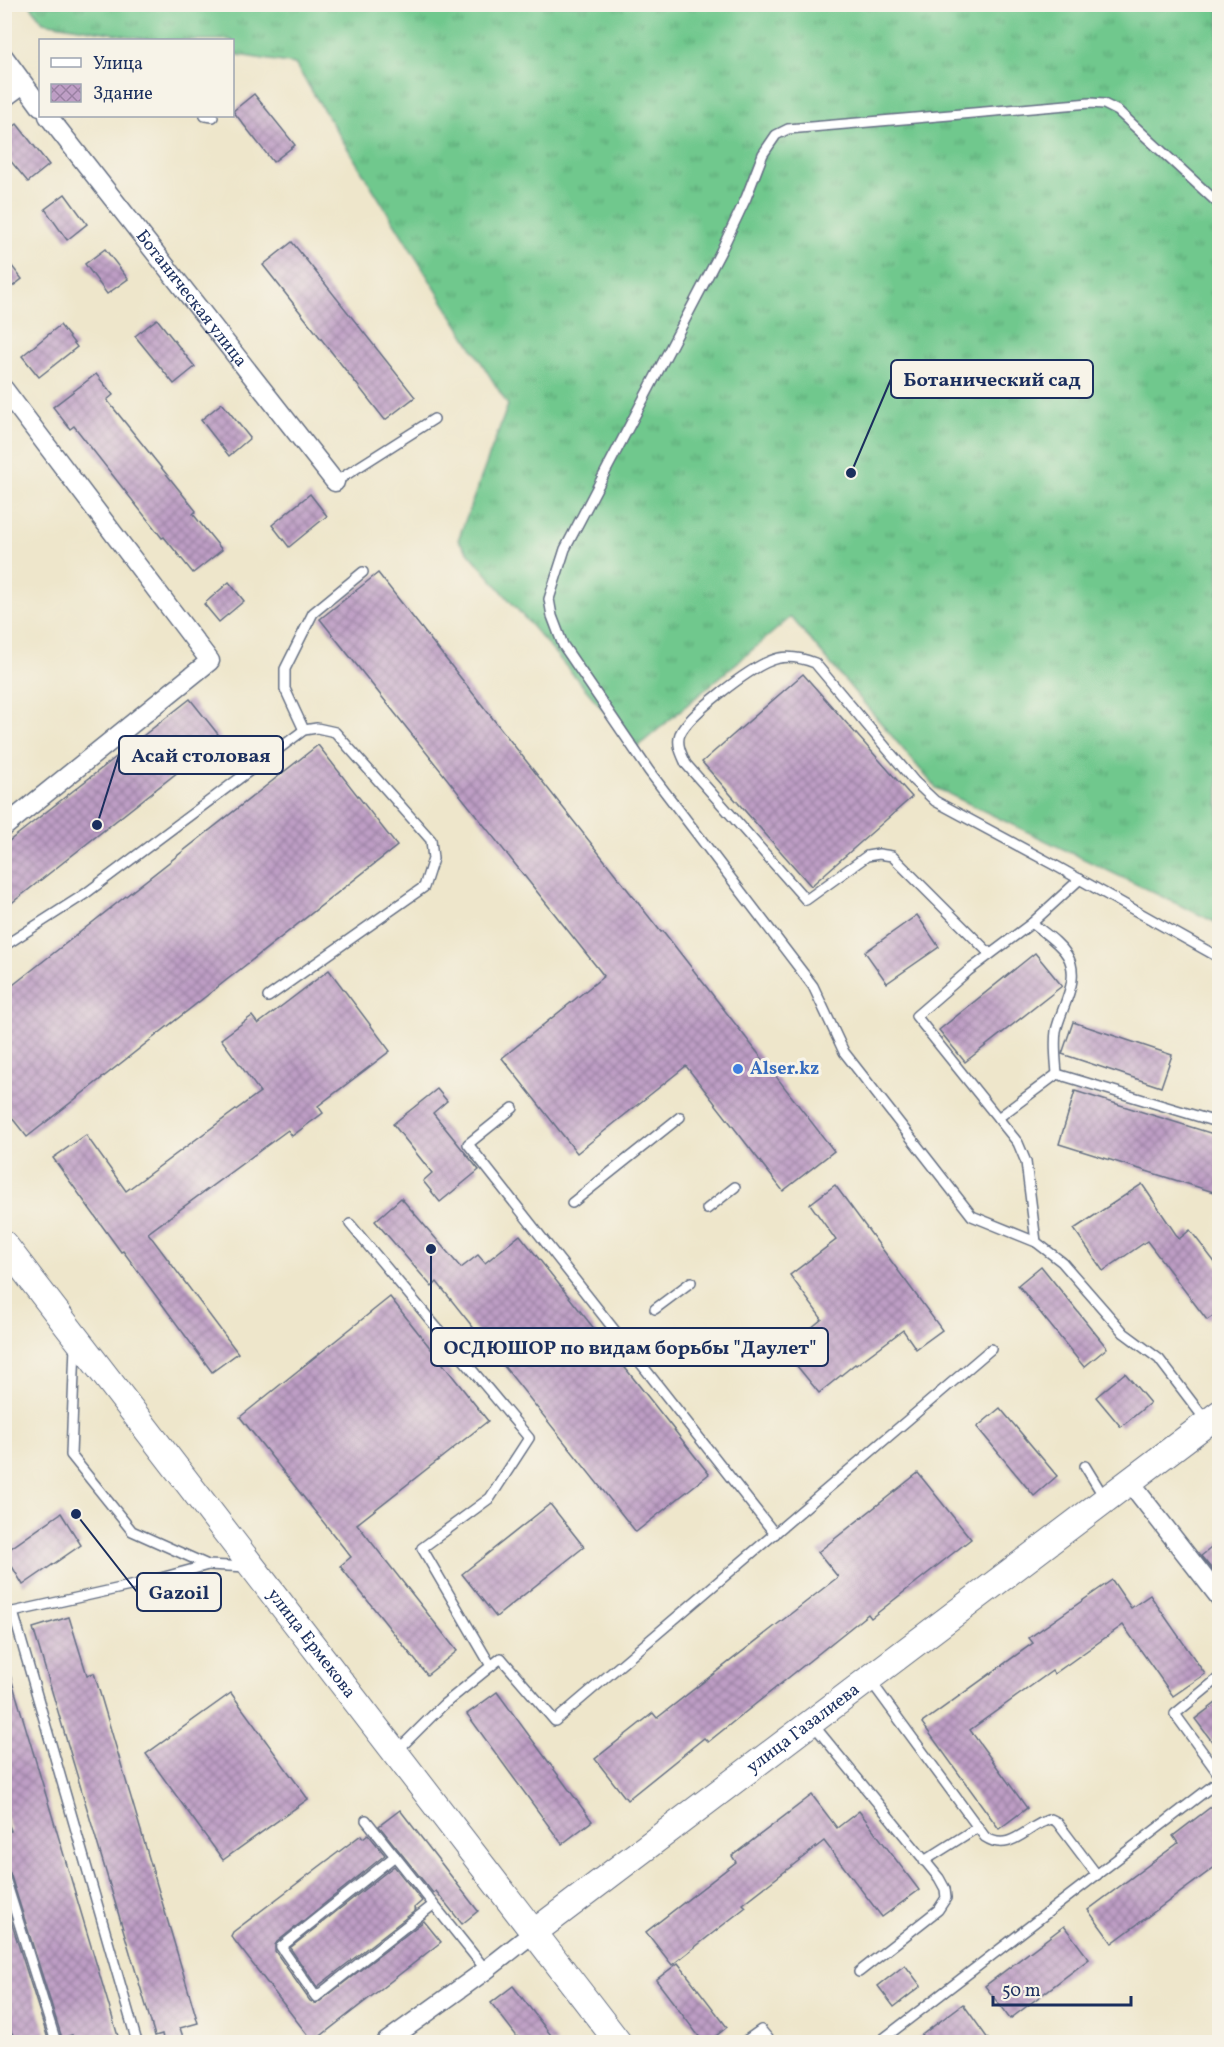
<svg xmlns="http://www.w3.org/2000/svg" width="1224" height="2047" font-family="Vollkorn,serif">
<defs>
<pattern id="grass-tufts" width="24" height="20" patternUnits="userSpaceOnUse" patternTransform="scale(1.5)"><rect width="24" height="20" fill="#70c88d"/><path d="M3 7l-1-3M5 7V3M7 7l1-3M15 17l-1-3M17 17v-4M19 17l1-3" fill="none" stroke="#5ba376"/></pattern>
<pattern id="building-cross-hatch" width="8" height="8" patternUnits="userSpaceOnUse" patternTransform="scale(1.5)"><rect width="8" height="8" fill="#be9ec5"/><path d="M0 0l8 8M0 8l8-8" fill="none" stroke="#9a81a3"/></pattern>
</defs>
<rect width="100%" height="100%" fill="#f7f3e8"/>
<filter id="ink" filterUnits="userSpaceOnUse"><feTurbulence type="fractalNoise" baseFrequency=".0167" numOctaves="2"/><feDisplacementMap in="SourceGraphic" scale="12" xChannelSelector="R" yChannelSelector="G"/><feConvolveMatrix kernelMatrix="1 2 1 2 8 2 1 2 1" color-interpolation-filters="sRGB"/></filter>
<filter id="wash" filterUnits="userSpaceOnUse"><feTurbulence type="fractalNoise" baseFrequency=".008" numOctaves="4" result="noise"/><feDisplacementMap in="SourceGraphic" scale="24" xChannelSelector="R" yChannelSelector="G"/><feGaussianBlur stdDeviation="1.35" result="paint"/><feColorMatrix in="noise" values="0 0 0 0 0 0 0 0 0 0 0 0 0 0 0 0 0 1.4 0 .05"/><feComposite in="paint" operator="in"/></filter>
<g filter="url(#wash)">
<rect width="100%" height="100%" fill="#eee6cb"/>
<path fill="url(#grass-tufts)" stroke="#467c76" stroke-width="1.5" d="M 30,5 L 1219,5 L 1219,924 L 936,788 L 791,617 L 636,748 L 458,540 L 508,405 L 295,64 L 233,54 L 232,40 L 152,40 L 43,22 Z"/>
<g id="blocks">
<g fill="url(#building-cross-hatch)">
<path d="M 254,94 L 295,145 L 273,162 L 233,111 Z"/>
<path d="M 17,124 L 49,165 L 28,182 L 4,153 L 4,134 Z"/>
<path d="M 65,194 L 87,224 L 67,240 L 45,209 Z"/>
<path d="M 292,242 L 415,397 L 385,420 L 263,265 Z"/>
<path d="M 105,249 L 128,279 L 107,294 L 85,264 Z"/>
<path d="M 4,256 L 22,279 L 4,293 Z"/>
<path d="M 157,319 L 195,367 L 174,384 L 135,336 Z"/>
<path d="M 60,325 L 77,347 L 39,377 L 22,356 Z"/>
<path d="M 96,374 L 113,395 L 107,400 L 196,511 L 193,514 L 222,550 L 193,573 L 164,537 L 162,538 L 74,426 L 70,429 L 53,407 Z"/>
<path d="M 222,403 L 250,438 L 229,456 L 201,420 Z"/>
<path d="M 310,494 L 327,516 L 289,547 L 272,525 Z"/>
<path d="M 378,573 L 661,932 L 663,931 L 834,1151 L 783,1191 L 686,1066 L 577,1153 L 502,1058 L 604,976 L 320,619 Z"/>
<path d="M 229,582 L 244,601 L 219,622 L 204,604 Z"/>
<path d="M 803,674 L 912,797 L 811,886 L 702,762 Z"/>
<path d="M 190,699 L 221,738 L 4,909 L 4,845 Z"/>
<path d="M 318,745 L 397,846 L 27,1137 L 4,1108 L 4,992 Z"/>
<path d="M 917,915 L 939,947 L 887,983 L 865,952 Z"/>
<path d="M 1035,953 L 1062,986 L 965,1062 L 939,1030 Z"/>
<path d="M 329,970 L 390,1051 L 318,1106 L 323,1113 L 292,1136 L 288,1130 L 148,1233 L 238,1353 L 212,1372 L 123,1251 L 121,1252 L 53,1158 L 86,1135 L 126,1191 L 260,1092 L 221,1039 L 252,1016 L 258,1024 Z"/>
<path d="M 1073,1022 L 1172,1055 L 1161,1087 L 1062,1054 Z"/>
<path d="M 437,1089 L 447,1101 L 433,1113 L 479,1170 L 440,1202 L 423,1181 L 432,1173 L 393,1124 Z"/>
<path d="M 1075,1091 L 1220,1136 L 1220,1194 L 1059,1144 Z"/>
<path d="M 1142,1184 L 1179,1239 L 1190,1230 L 1220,1269 L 1220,1311 L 1207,1320 L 1147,1241 L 1103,1271 L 1074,1229 Z"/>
<path d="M 835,1185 L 942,1330 L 916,1349 L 903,1330 L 856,1365 L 855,1364 L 819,1393 L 784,1350 L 822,1319 L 790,1275 L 836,1240 L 810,1204 Z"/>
<path d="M 401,1198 L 461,1268 L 478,1255 L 485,1263 L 520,1235 L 709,1474 L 636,1532 L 437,1282 L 432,1287 L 375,1221 Z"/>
<path d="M 1041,1266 L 1107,1348 L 1084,1367 L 1018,1285 Z"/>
<path d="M 390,1297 L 488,1421 L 357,1524 L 457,1651 L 427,1675 L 340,1566 L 351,1557 L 240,1417 Z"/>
<path d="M 1125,1373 L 1150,1403 L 1121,1427 L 1096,1397 Z"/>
<path d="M 1000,1408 L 1057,1476 L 1034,1496 L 977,1427 Z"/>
<path d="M 918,1473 L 971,1539 L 871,1618 L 868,1614 L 708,1742 L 704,1738 L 627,1800 L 595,1759 L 653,1713 L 657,1718 L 838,1577 L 818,1552 Z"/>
<path d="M 550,1504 L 584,1547 L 496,1617 L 462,1574 Z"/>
<path d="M 61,1513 L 81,1545 L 23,1585 L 4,1553 Z"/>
<path d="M 1220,1541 L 1220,1579 L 1201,1556 Z"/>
<path d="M 1112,1580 L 1131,1608 L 1150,1595 L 1205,1674 L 1173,1696 L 1123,1625 L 1054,1674 L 1052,1671 L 970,1730 L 1027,1808 L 999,1829 L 922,1723 L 1033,1643 L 1029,1638 Z"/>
<path d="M 69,1617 L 87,1675 L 94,1673 L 198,2023 L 180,2028 L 185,2043 L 164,2043 L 162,2034 L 155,2036 L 33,1628 Z"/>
<path d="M 4,1668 L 8,1668 L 120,2043 L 74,2043 L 72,2035 L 62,2038 L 10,1873 L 4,1868 L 4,1832 L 11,1831 L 4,1810 Z"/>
<path d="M 497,1692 L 592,1821 L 562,1844 L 467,1714 Z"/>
<path d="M 231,1693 L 308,1799 L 223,1860 L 146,1754 Z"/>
<path d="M 1220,1700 L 1220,1752 L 1195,1719 Z"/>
<path d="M 812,1795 L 837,1828 L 859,1811 L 919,1890 L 882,1917 L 824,1841 L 743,1904 L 746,1907 L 672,1965 L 646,1932 L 736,1862 L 732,1856 Z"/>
<path d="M 1220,1800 L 1220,1863 L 1112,1943 L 1088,1910 L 1178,1843 L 1173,1836 Z"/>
<path d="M 400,1810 L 478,1911 L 462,1924 L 436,1891 L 433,1893 L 379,1826 Z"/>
<path d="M 368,1834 L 385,1855 L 277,1942 L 275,1945 L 275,1951 L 310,2001 L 316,2004 L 424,1921 L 441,1942 L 313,2042 L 231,1936 L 233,1932 L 361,1835 L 363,1838 Z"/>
<path d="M 394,1866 L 422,1901 L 414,1908 L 416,1910 L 317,1987 L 290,1948 Z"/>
<path d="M 4,1899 L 49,2042 L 48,2043 L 17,2043 L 10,2029 L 4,2025 Z"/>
<path d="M 1064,1926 L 1089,1959 L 1010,2019 L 985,1986 Z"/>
<path d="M 678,1963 L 727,2027 L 707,2043 L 704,2043 L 656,1980 Z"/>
<path d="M 905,1965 L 921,1986 L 894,2007 L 878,1986 Z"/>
<path d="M 513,1986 L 557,2043 L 522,2043 L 491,2003 Z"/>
<path d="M 963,2004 L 991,2043 L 911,2043 Z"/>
</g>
</g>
</g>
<g filter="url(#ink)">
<use href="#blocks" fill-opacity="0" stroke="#656f84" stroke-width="1.5"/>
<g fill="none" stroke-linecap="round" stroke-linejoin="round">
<g stroke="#656f84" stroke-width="12">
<g id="service">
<path d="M 205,116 L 213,117"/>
<path d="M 335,482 L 434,419"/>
<path d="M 304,730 L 285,689 L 285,669 L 313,613 L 363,572"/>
<path d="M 1032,923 C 1044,933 1059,942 1067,955 C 1082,979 1061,1007 1056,1031 C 1054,1045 1056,1060 1057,1074"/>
<path d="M 4,946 L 85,894 L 304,730 L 317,728 L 335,732 L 431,840 L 433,859 L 424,887 L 268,997"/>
<path d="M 990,954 L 892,856 L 879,854 L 867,856 L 806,900 L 686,764 C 682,755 676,744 680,734 C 689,714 749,669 770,661 C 785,654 800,657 815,663 L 914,781 L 935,801 L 1056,866 L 1220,958"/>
<path d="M 1057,1074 L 1220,1123"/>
<path d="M 513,1108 L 468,1144 L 775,1534"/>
<path d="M 998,1118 L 1057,1074"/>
<path d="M 572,1203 L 680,1117"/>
<path d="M 707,1209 L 735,1187"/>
<path d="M 350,1224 L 529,1438 L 490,1498 L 422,1548 L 491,1666"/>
<path d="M 1036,1242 L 1026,1162 L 1018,1143 L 916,1016 L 968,971 L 1032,923 L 1080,879"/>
<path d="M 655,1309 L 691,1282"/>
<path d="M 75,1345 L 71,1455 L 132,1531 L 208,1565 L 248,1567"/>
<path d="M 1207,1422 L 1159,1359 L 1124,1333 L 1062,1262 L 1036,1242 L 972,1216 L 844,1052 L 813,986 L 649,771 L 563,645 L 552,616 L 549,599 L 565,549 L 721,251 L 746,198 L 763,154 L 776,135 L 788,129 L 1090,103 L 1104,104 L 1118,111 L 1220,205"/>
<path d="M 1085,1466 L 1104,1497"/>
<path d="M 13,1612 L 137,2042"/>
<path d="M 4,1620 L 13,1612 L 139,1584 L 208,1565"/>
<path d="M 1220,1677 L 1175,1714 L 1220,1776"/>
<path d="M 870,1680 L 985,1837 C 1011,1854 1027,1825 1051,1819 L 1057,1822 L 1097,1875"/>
<path d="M 812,1723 L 939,1878 L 945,1889 L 946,1898 L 938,1910 L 859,1972"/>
<path d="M 396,1752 L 443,1705 L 501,1658 L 555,1721 L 991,1349"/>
<path d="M 366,1820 L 486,1970"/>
<path d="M 395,1856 L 281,1947 L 316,1997 L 433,1905"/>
<path d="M 924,1861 L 978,1827"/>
<path d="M 4,1875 L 56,2042"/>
<path d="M 4,2032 L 10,2042"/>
<path d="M 744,2042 L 761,2030 L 771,2042"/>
<path d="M 879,2042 L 1220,1780"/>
</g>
</g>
<g stroke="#656f84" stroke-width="21">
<g id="minor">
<path d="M 4,57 L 40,106"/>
<path d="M 4,98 L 23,84"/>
<path id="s1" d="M 48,116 L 335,482"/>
<path d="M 4,389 L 210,661 L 4,827"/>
<path d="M 1129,1481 L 1220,1598"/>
<path d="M 386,2042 L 486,1970 L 533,1933"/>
</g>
</g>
<g stroke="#656f84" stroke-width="28">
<g id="secondary">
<path id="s2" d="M 4,1244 L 618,2042"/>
<path id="s3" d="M 533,1933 L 1220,1413"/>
</g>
</g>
<use href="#service" stroke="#fff" stroke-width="9"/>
<use href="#minor" stroke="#fff" stroke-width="18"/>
<use href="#secondary" stroke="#fff" stroke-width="26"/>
</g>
</g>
<circle fill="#3f7fe0" stroke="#f7f3e8" stroke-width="2" cx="738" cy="1069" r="6"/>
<g text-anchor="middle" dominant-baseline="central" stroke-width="6" stroke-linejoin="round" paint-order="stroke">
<g font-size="18" fill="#1b2f5e" stroke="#f7f3e8">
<text stroke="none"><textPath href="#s1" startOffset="232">Ботаническая улица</textPath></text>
<text stroke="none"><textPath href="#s2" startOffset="504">улица Ермекова</textPath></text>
<text stroke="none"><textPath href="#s3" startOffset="339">улица Газалиева</textPath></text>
</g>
<g font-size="18" font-weight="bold" fill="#366cbe" stroke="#f7f3e8" text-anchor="start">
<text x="750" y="1069">Alser.kz</text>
</g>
</g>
<path fill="none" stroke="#1b2f5e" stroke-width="2" d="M851 473L891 379M97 825L119 755M431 1249L431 1347M76 1514L137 1592"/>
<g fill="#1b2f5e" stroke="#f7f3e8" stroke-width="2">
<circle cx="851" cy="473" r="6"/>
<circle cx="97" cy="825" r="6"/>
<circle cx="431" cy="1249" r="6"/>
<circle cx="76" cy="1514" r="6"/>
</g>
<g fill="#f7f3e8" stroke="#1b2f5e" stroke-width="2">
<rect x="891" y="360" width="202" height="38" rx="6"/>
<rect x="119" y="736" width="164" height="38" rx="6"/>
<rect x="431" y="1328" width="397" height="38" rx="6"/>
<rect x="137" y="1573" width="84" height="38" rx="6"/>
</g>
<g font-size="20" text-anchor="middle" font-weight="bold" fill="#1b2f5e">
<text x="992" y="386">Ботанический сад</text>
<text x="201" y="762">Асай столовая</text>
<text x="630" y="1354">ОСДЮШОР по видам борьбы "Даулет"</text>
<text x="179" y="1599">Gazoil</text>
</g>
<rect width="1224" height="2047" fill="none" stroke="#f7f3e8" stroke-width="24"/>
<rect x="39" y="39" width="195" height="78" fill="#f7f3e8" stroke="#9fa5b1" stroke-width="1.5"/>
<rect x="51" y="58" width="30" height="9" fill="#ffffff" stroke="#9fa5b1" stroke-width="1.5"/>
<text x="93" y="69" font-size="18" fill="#1b2f5e">Улица</text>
<rect x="51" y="84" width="30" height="18" fill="url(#building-cross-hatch)" stroke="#9fa5b1" stroke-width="1.5"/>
<text x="93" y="99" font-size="18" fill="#1b2f5e">Здание</text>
<path d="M993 1996v9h138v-9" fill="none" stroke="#1b2f5e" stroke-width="3"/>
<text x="1002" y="1996" font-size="18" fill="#1b2f5e" stroke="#f7f3e8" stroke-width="4.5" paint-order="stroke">50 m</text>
</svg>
